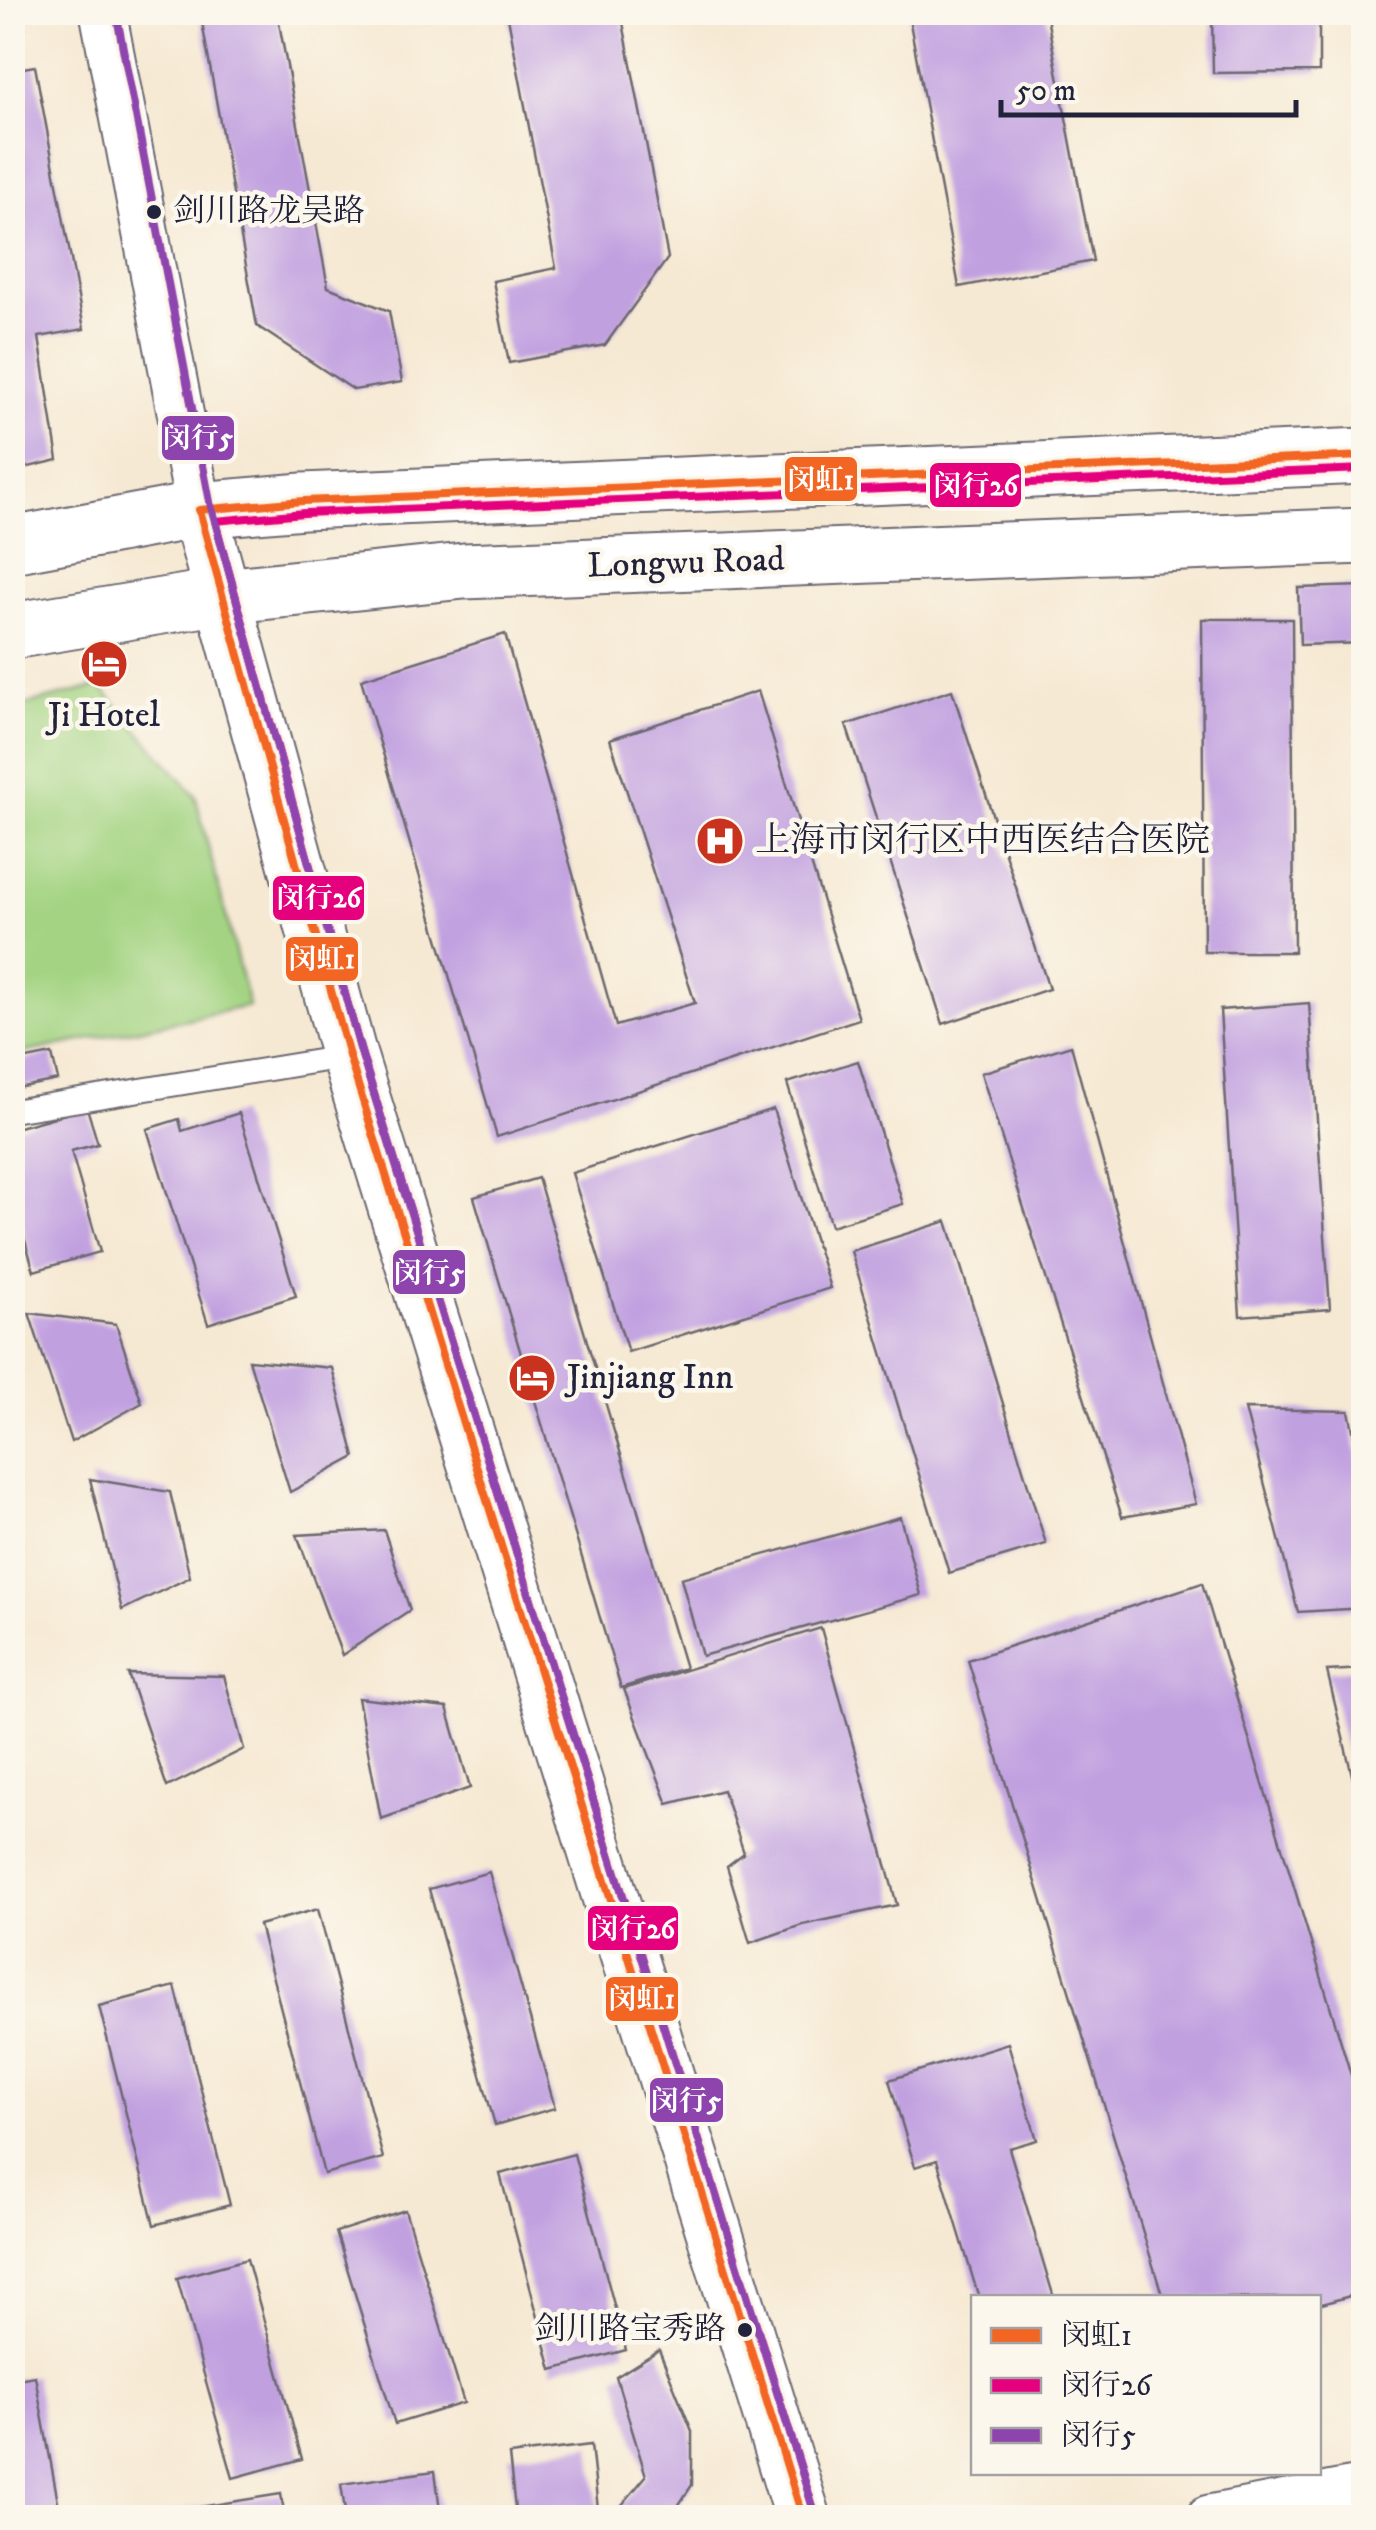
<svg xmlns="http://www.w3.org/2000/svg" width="1376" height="2530" font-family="'IM FELL DW Pica','Noto Serif SC',serif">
<rect width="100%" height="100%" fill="#fbf7ec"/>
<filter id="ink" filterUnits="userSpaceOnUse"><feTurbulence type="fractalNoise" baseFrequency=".01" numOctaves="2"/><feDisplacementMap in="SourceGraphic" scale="20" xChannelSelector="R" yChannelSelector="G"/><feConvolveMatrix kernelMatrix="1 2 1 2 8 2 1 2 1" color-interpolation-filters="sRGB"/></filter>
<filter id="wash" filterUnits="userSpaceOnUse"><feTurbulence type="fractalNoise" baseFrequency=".0048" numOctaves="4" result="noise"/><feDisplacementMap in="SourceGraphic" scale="40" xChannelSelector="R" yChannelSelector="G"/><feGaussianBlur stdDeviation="2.25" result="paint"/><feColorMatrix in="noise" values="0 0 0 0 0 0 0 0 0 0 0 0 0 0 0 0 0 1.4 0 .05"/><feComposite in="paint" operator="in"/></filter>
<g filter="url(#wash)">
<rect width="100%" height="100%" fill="#f6e9d3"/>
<path fill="#a4d483" stroke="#637b5f" stroke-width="2.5" d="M 100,686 L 195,795 L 249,1006 L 13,1055 L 13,708 Z"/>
<g id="blocks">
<g fill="#c1a0e0">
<path d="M 12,12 L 22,12 L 25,28 L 12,30 Z"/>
<path d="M 223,12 L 277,12 L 328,287 L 389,311 L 402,382 L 354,390 L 257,326 L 201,17 Z"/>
<path d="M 507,12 L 621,12 L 668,258 L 605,345 L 509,363 L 493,281 L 556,268 Z"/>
<path d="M 908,12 L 1046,12 L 1093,261 L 959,287 Z"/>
<path d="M 1212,12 L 1319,12 L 1319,72 L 1213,73 Z"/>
<path d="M 35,66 L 84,329 L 39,337 L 58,460 L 12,471 L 12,70 Z"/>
<path d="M 1364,586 L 1364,643 L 1300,645 L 1298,588 Z"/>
<path d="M 1202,619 L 1292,619 L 1294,952 L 1204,952 Z"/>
<path d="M 505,634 L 616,1026 L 695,1003 L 610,739 L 758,691 L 859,1019 L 497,1137 L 361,679 Z"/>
<path d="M 952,690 L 1049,989 L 943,1024 L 846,725 Z"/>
<path d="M 1309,1003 L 1330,1309 L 1240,1316 L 1220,1010 Z"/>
<path d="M 1071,1045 L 1196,1504 L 1122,1517 L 981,1073 Z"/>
<path d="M 52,1054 L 58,1080 L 12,1089 L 12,1062 Z"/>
<path d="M 858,1061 L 903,1204 L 831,1226 L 787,1083 Z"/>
<path d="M 87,1108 L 98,1144 L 71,1151 L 100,1252 L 34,1271 L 12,1196 L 12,1129 Z"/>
<path d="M 773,1109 L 830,1288 L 628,1352 L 572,1173 Z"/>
<path d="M 239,1113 L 296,1296 L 208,1324 L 147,1129 L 179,1119 L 182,1131 Z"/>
<path d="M 538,1178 L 685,1668 L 621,1688 L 474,1197 Z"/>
<path d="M 947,1221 L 1046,1544 L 949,1573 L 851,1251 Z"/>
<path d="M 29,1313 L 116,1324 L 142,1403 L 71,1442 Z"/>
<path d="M 249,1360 L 332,1368 L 355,1457 L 290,1492 Z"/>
<path d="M 1245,1409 L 1349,1411 L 1364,1484 L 1364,1608 L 1298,1612 Z"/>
<path d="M 90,1479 L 170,1492 L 190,1577 L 122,1610 Z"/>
<path d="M 900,1517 L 921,1595 L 702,1656 L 681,1578 Z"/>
<path d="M 384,1530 L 410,1610 L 342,1655 L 297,1535 Z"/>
<path d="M 1202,1583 L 1364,2118 L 1364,2292 L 1318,2305 L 1318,2298 L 1163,2298 L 968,1660 Z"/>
<path d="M 821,1628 L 897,1905 L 802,1925 L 750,1943 L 727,1866 L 744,1853 L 723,1790 L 668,1804 L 624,1689 Z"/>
<path d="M 1364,1669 L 1364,1817 L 1362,1817 L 1327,1671 Z"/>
<path d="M 128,1674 L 224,1676 L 244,1749 L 167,1787 Z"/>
<path d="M 358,1698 L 447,1708 L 470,1788 L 381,1819 Z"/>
<path d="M 489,1872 L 555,2108 L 495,2125 L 429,1889 Z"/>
<path d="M 318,1909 L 383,2158 L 324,2174 L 259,1925 Z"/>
<path d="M 175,1986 L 230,2205 L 154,2225 L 99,2006 Z"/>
<path d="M 1008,2043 L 1037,2140 L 1009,2148 L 1054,2298 L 979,2298 L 937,2160 L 915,2167 L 889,2080 Z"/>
<path d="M 574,2154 L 626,2350 L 552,2370 L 500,2174 Z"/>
<path d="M 405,2210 L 464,2403 L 395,2424 L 336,2232 Z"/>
<path d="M 247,2259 L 302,2459 L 233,2478 L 177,2278 Z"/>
<path d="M 659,2350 L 692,2431 L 692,2485 L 670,2518 L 611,2518 L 646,2476 L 616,2377 Z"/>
<path d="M 35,2376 L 61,2518 L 12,2518 L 12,2380 Z"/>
<path d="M 591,2445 L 599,2518 L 516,2518 L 509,2455 Z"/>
<path d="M 435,2471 L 441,2518 L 346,2518 L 341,2484 Z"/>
<path d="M 281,2494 L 285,2518 L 183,2518 L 181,2510 Z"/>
</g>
</g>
</g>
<g filter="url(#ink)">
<use href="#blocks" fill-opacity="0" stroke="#6c6870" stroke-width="2.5"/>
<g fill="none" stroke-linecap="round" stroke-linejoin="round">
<g stroke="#6c6870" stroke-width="26">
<path id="service" d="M 12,1111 L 349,1056"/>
</g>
<g stroke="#6c6870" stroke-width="49">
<g id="minor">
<path d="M 103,12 L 199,510"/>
<path d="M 1209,2518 L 1364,2488"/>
</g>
</g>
<g stroke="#6c6870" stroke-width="59">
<g id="primary">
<path d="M 199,510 L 349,1056 L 803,2518"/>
<path d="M 12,545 L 199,510 L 303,501 L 1364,456"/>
<path d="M 12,631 L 222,596 L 464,571 L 1364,536"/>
</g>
</g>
<use href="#service" stroke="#fff" stroke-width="22"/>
<use href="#minor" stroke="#fff" stroke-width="45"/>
<use href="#primary" stroke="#fff" stroke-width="55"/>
<g stroke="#fbf7ec" stroke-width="15">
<path id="bus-1" d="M 803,2518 L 349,1056 L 199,510 L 303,501 L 1364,456"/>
</g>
<g stroke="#fbf7ec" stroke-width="15">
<path id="bus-2" d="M 815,2514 L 361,1052 L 215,521 L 304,513 L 1364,469"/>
</g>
<g stroke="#fbf7ec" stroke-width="15">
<path id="bus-3" d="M 116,12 L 211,507 L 361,1052 L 815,2514"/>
</g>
<use href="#bus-1" stroke="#f26522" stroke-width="8"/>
<use href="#bus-2" stroke="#e5007d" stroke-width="8"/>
<use href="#bus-3" stroke="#8e44ad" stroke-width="8"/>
</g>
</g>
<defs>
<g id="hotel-disc" transform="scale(2.5)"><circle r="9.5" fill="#c8321e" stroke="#fbf7ec"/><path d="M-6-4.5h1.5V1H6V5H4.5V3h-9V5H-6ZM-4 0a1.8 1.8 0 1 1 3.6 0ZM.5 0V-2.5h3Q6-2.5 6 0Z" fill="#fff"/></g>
<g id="hospital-disc" transform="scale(2.5)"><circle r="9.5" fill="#c8321e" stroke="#fbf7ec"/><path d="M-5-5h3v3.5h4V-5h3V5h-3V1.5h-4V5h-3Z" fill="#fff"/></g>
</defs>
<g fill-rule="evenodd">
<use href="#hotel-disc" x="104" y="664"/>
<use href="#hospital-disc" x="720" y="841"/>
<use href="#hotel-disc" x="532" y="1378"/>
</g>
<g fill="#22223b" stroke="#fbf7ec" stroke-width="4">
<circle cx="154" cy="212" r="9"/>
<circle cx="745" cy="2330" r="9"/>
</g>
<g text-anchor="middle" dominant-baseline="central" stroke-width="9" stroke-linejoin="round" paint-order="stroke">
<g font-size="32" fill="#22223b" stroke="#fbf7ec" text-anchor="start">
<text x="173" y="212">剑川路龙吴路</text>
<text x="726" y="2330" text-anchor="end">剑川路宝秀路</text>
</g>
<g font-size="35" fill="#22223b" stroke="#fbf7ec">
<text transform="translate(686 563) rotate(-2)">Longwu Road</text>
</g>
<g font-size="35" fill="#22223b" stroke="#fbf7ec" text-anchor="start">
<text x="104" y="716" text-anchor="middle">Ji Hotel</text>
<text x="755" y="841">上海市闵行区中西医结合医院</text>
<text x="567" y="1378">Jinjiang Inn</text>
</g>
</g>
<g stroke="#fbf7ec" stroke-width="4">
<rect x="160" y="414" width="76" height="48" rx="10" fill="#8e44ad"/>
<rect x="783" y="455" width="76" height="48" rx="10" fill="#f26522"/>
<rect x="928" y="461" width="95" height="48" rx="10" fill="#e5007d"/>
<rect x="271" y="874" width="95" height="48" rx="10" fill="#e5007d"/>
<rect x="284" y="935" width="76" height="48" rx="10" fill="#f26522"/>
<rect x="391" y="1248" width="76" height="48" rx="10" fill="#8e44ad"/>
<rect x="586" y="1904" width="94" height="48" rx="10" fill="#e5007d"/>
<rect x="604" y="1975" width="76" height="48" rx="10" fill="#f26522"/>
<rect x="648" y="2076" width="77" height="48" rx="10" fill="#8e44ad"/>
</g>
<g font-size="28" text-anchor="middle" font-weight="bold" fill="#fff">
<text x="198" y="447">闵行5</text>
<text x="821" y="489">闵虹1</text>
<text x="976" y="495">闵行26</text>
<text x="319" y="907">闵行26</text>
<text x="322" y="968">闵虹1</text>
<text x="429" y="1282">闵行5</text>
<text x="633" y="1938">闵行26</text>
<text x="642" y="2008">闵虹1</text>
<text x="686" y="2110">闵行5</text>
</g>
<rect width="1376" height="2530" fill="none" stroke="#fbf7ec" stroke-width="50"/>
<rect x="971" y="2295" width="350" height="180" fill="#fbf7ec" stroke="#a4a2a5" stroke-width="2.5"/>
<rect x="991" y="2328" width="50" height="15" fill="#f26522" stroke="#a4a2a5" stroke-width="2.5"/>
<text x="1061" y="2345" font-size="30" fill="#22223b">闵虹1</text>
<rect x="991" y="2378" width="50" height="15" fill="#e5007d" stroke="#a4a2a5" stroke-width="2.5"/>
<text x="1061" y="2395" font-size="30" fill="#22223b">闵行26</text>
<rect x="991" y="2428" width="50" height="15" fill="#8e44ad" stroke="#a4a2a5" stroke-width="2.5"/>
<text x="1061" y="2445" font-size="30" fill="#22223b">闵行5</text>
<path d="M1001 100v15h295v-15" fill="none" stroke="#22223b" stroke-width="5"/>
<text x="1016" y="100" font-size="30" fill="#22223b" stroke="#fbf7ec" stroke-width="8" paint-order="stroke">50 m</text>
</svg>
